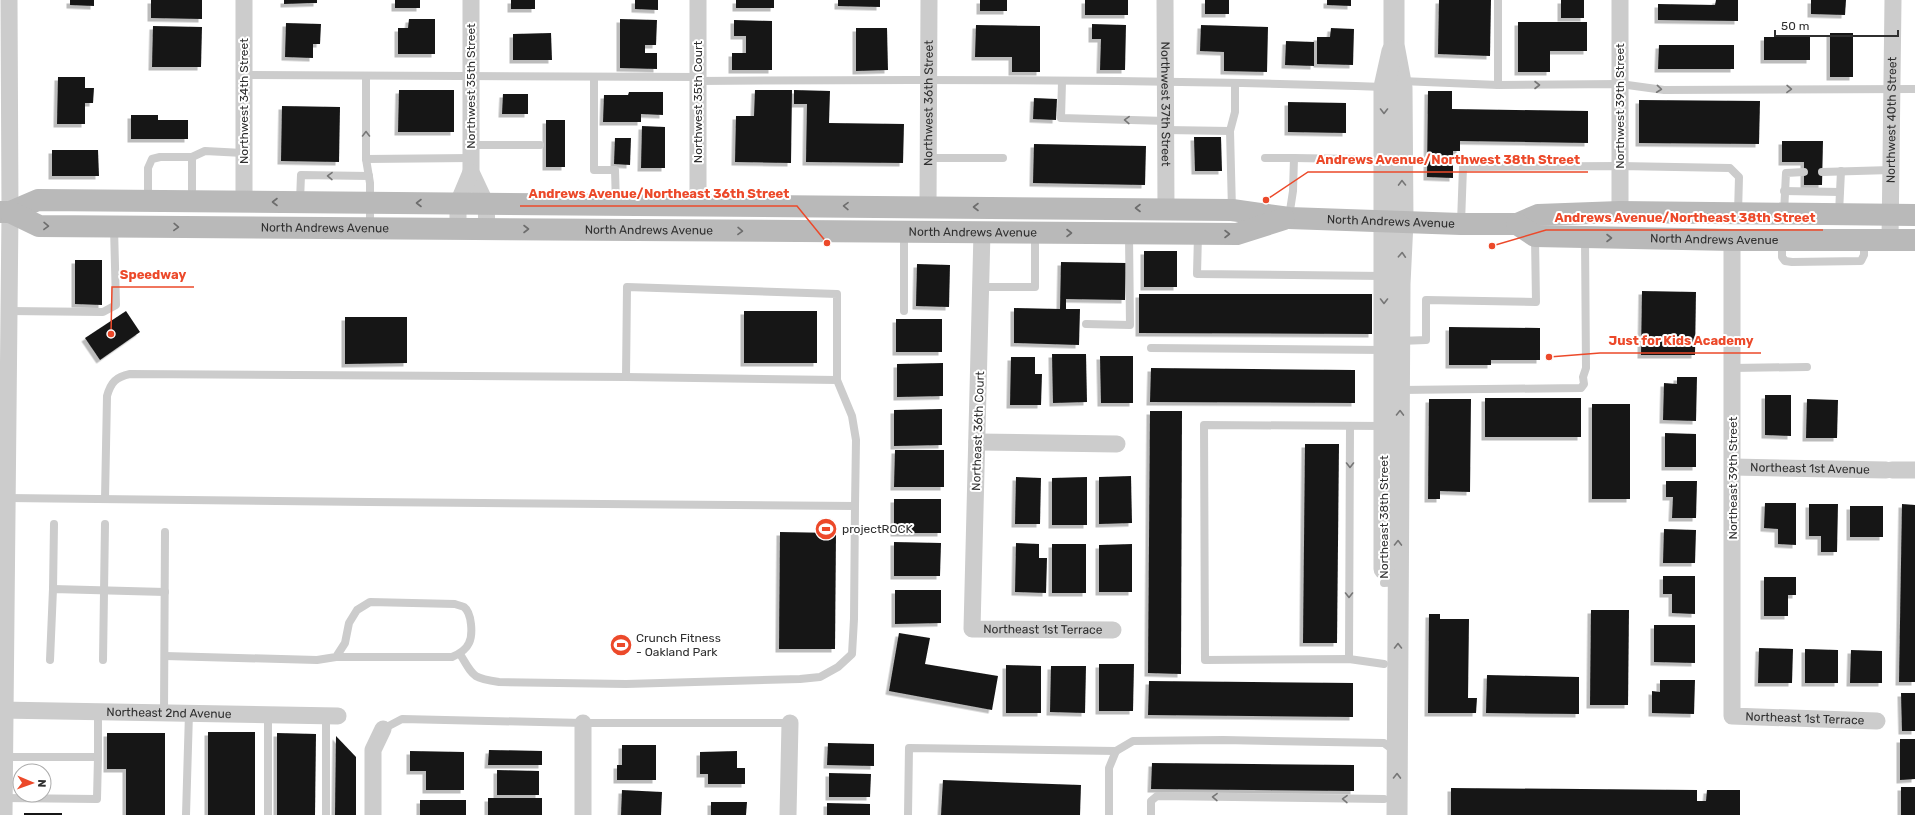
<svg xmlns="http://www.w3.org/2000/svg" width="1915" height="815" font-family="Rubik,sans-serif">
<defs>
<filter id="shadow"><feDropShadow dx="-3.5" dy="3.5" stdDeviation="0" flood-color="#0004"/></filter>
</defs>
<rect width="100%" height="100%" fill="#fff"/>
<g fill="#161616" filter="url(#shadow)">
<path d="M 70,0 L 94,0 L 94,6 L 70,5 Z"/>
<path d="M 151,0 L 202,0 L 202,19 L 151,18 Z"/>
<path d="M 284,0 L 317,0 L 317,3 L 284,4 Z"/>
<rect x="395" y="0" width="25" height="8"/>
<rect x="511" y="0" width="24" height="9"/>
<path d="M 635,0 L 658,0 L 658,10 L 635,9 Z"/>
<rect x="736" y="0" width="38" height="8"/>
<path d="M 838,0 L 880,0 L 880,7 L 838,6 Z"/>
<rect x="980" y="0" width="27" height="11"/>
<rect x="1085" y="0" width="43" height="15"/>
<rect x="1205" y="0" width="24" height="14"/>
<path d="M 1327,0 L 1351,0 L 1351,6 L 1327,5 Z"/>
<path d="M 1439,0 L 1491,0 L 1490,56 L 1438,54 Z"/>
<rect x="1561" y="0" width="23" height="18"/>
<path d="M 1716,0 L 1738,0 L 1738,21 L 1658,20 L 1658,4 L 1715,5 Z"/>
<path d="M 1811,0 L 1846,0 L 1845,15 L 1811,14 Z"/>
<path d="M 409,19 L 435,19 L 435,54 L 398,54 L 398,28 L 408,28 Z"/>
<path d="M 620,19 L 657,20 L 656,45 L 645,45 L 645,53 L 657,53 L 657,69 L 620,68 Z"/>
<path d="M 734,20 L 772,21 L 772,70 L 732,70 L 732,53 L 746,53 L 746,36 L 734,36 Z"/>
<path d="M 1518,22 L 1587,22 L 1587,51 L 1550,51 L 1550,72 L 1518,72 Z"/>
<path d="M 286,23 L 321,24 L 320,44 L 313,44 L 313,58 L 285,57 Z"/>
<path d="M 1092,24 L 1126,25 L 1125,70 L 1100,70 L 1101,39 L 1092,39 Z"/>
<path d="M 976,25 L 1040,26 L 1040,72 L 1012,72 L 1012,57 L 975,57 Z"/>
<path d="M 1201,25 L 1268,27 L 1267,72 L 1224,71 L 1224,52 L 1200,51 Z"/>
<path d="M 153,26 L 202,27 L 201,67 L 152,67 Z"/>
<path d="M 856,28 L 887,28 L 888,70 L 856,71 Z"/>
<path d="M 1331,28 L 1354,29 L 1353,65 L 1317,64 L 1317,37 L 1330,37 Z"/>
<path d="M 551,33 L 552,60 L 513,60 L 513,34 Z"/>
<rect x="1830" y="33" width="23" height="44"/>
<rect x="1764" y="37" width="46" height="23"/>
<path d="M 1286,41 L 1314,42 L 1314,66 L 1285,65 Z"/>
<path d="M 1659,45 L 1734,45 L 1734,69 L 1658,69 Z"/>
<path d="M 58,77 L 85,77 L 85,88 L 94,88 L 93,103 L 85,103 L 85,124 L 57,124 Z"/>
<path d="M 399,90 L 454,90 L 454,132 L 398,132 Z"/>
<path d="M 755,90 L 792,90 L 791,163 L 735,162 L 736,116 L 754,116 Z"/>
<path d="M 794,90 L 830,91 L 829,123 L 904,124 L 903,163 L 806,162 L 807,104 L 794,104 Z"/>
<path d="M 1428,91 L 1452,91 L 1452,109 L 1588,111 L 1588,143 L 1460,141 L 1460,151 L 1453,151 L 1453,178 L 1427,177 Z"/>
<path d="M 629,92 L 663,92 L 663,115 L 641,114 L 641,122 L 603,122 L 604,95 L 628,95 Z"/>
<path d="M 503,94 L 528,94 L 528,114 L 502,114 Z"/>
<path d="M 1034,98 L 1057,99 L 1056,120 L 1033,119 Z"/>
<path d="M 1639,100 L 1760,101 L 1759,144 L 1639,143 Z"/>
<path d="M 1288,102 L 1346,103 L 1346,133 L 1288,132 Z"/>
<path d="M 282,106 L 340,107 L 339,162 L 281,161 Z"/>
<path d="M 131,115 L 158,115 L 158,120 L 188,120 L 188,139 L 131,139 Z"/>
<rect x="546" y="120" width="19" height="47"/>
<path d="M 642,126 L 665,127 L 665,168 L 641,168 Z"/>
<path d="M 1194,137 L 1221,137 L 1222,171 L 1195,171 Z"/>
<path d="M 615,138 L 631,138 L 630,165 L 614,164 Z"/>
<path d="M 1782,141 L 1823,141 L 1822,185 L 1804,185 L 1804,162 L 1782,162 Z"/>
<path d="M 1034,144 L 1146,146 L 1145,185 L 1033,183 Z"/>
<path d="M 52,150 L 98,150 L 99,176 L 52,176 Z"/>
<rect x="1144" y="251" width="33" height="36"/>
<path d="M 75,260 L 102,260 L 102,305 L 75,304 Z"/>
<path d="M 1061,262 L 1126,263 L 1125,300 L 1066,299 L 1066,309 L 1080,309 L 1079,345 L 1014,343 L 1014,308 L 1060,309 Z"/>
<path d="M 917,264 L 950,265 L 949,307 L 916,306 Z"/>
<path d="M 1642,291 L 1696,292 L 1695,355 L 1641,355 Z"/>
<path d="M 1139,294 L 1372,294 L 1372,334 L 1139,333 Z"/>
<path d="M 126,311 L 140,332 L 100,360 L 85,338 Z"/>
<rect x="744" y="311" width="73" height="52"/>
<path d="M 345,317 L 407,317 L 407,363 L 345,364 Z"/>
<rect x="896" y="319" width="46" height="33"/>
<path d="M 1449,327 L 1540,328 L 1540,360 L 1491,360 L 1491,365 L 1449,365 Z"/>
<path d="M 1052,354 L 1086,354 L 1087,402 L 1053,403 Z"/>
<path d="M 1100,356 L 1133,356 L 1133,403 L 1101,403 Z"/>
<path d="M 1011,357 L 1035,357 L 1035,374 L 1042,374 L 1041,405 L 1010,405 Z"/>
<path d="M 943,363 L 943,396 L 897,397 L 897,364 Z"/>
<path d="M 1151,368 L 1355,370 L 1355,403 L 1150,402 Z"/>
<path d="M 1677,377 L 1697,377 L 1696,421 L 1663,420 L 1664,383 L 1677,384 Z"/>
<path d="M 1765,395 L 1791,395 L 1791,436 L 1765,435 Z"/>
<rect x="1485" y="398" width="96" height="39"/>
<path d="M 1429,399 L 1471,399 L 1470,492 L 1440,491 L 1440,499 L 1428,499 Z"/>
<path d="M 1807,399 L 1838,400 L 1837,438 L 1806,438 Z"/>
<rect x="1592" y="404" width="38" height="95"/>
<path d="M 942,409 L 942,445 L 894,446 L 894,410 Z"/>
<path d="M 1150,411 L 1182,411 L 1181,674 L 1148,673 Z"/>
<path d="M 1665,433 L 1696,434 L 1696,467 L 1665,467 Z"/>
<path d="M 1305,444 L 1339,444 L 1337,643 L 1303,643 Z"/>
<path d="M 895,450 L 944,450 L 944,487 L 894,487 Z"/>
<path d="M 1131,476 L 1132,523 L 1099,524 L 1099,477 Z"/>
<path d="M 1016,477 L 1041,478 L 1040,524 L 1015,524 Z"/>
<path d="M 1087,477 L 1087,525 L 1052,525 L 1052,478 Z"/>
<path d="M 1666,481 L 1697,481 L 1696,518 L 1672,518 L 1673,497 L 1666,497 Z"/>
<rect x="894" y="499" width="47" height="34"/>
<path d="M 1765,503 L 1796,503 L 1796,545 L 1778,544 L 1778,529 L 1764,528 Z"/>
<path d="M 1809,504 L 1838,504 L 1837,552 L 1821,552 L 1821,536 L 1809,536 Z"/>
<path d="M 1902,504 L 1915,505 L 1915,682 L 1899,682 Z"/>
<rect x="1850" y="506" width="33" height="31"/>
<path d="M 1664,529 L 1696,530 L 1695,563 L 1663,563 Z"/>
<path d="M 780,532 L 836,533 L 835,649 L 779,649 Z"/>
<path d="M 894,542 L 941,543 L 940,576 L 894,576 Z"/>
<path d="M 1016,543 L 1039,544 L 1039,558 L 1047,558 L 1046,593 L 1015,592 Z"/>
<rect x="1052" y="544" width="34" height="49"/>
<path d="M 1132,544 L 1132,592 L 1099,592 L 1099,545 Z"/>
<path d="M 1663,576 L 1695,576 L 1695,614 L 1672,613 L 1672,594 L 1663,594 Z"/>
<path d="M 1764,577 L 1796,577 L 1796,595 L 1788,595 L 1788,616 L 1764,616 Z"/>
<path d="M 895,590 L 941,590 L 941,623 L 895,624 Z"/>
<path d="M 1591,610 L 1629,610 L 1628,705 L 1590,705 Z"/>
<path d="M 1429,614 L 1440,614 L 1440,619 L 1469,619 L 1468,698 L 1477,698 L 1476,713 L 1428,713 Z"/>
<path d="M 1654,625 L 1695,625 L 1695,663 L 1654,662 Z"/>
<path d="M 899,633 L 930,638 L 925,664 L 998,676 L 992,710 L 889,691 Z"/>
<path d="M 1759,648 L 1793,649 L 1792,683 L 1758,683 Z"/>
<path d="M 1805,649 L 1838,650 L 1838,683 L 1805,683 Z"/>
<path d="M 1851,650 L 1882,651 L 1882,683 L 1850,683 Z"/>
<path d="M 1099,664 L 1134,664 L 1133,711 L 1099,711 Z"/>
<path d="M 1006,665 L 1041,666 L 1041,713 L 1006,713 Z"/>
<path d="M 1051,666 L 1086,666 L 1085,713 L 1050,712 Z"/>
<path d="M 1487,675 L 1579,677 L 1579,714 L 1486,713 Z"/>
<path d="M 1660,680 L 1695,680 L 1694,714 L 1652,713 L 1652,691 L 1660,692 Z"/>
<path d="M 1149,681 L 1353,683 L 1353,717 L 1148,715 Z"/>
<path d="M 1901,693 L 1915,693 L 1915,731 L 1902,731 Z"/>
<rect x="208" y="732" width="47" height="83"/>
<path d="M 107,733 L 165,733 L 165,815 L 126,815 L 126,769 L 107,769 Z"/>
<path d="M 277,733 L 316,734 L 315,815 L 277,815 Z"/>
<path d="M 336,736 L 356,757 L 356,815 L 335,815 Z"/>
<path d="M 1900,739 L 1915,739 L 1915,779 L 1900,780 Z"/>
<path d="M 828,743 L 874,744 L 874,766 L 827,765 Z"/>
<path d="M 622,745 L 656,745 L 656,780 L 617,780 L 617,765 L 622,765 Z"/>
<path d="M 489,750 L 542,751 L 542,765 L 488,765 Z"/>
<path d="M 410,751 L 464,752 L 464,790 L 426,790 L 426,771 L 410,771 Z"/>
<path d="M 737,751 L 737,768 L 745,768 L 745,784 L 708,784 L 708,774 L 700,774 L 700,752 Z"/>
<path d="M 1152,763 L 1354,765 L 1354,791 L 1151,789 Z"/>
<path d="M 497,770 L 539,771 L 539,795 L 497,795 Z"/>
<path d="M 829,773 L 871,774 L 870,797 L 829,797 Z"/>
<path d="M 943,780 L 1081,785 L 1080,815 L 941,815 Z"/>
<rect x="1901" y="787" width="14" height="28"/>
<path d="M 1451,788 L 1697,790 L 1697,801 L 1706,801 L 1707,790 L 1740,790 L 1740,815 L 1451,815 Z"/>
<path d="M 622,790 L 662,792 L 661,815 L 621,815 Z"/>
<rect x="488" y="798" width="54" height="17"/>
<rect x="420" y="800" width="46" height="15"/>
<path d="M 711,802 L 747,802 L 746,815 L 711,815 Z"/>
<path d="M 827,803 L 870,804 L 870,815 L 827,815 Z"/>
<rect x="24" y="813" width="38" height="2"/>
</g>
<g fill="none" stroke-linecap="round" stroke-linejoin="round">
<g stroke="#ccc" stroke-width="8">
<path d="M 244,75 L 698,77"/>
<path d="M 366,76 L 366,159 L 370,183 L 370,228"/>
<path d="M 594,77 L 594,170 L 615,170 L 616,205"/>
<path d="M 698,81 C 926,79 1155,79 1383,87"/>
<path d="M 1401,81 L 1498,85 L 1620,84 L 1664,90 L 1915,89"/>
<path d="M 1062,82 L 1061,118 L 1166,121"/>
<path d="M 1498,85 L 1498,0"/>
<path d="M 1166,130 L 1230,131 L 1235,112 L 1235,83"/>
<path d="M 1230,131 L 1232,210"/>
<path d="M 471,145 L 540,145"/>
<path d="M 927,158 L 1003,158"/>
<path d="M 1265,158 L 1294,158 L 1293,191 L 1289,217"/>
<path d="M 1294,158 L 1355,159"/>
<path d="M 366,159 L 471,158"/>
<path d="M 1822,172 L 1891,170"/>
<path d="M 1784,191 L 1840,192"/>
<path d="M 148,200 L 148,168 L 152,159 L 160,157 L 192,157 L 205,151 L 243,153"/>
<path d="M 192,201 L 192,157"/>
<path d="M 300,201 L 301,175 L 369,176"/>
<path d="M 1784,213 L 1786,173 L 1804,172"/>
<path d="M 1839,213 L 1841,171"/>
<path d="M 1461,223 L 1463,167 L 1620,166 L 1730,168 L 1739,177 L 1738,213"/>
<path d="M 904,233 L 904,311"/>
<path d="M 1198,235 L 1197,274 L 1384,276"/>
<path d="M 1782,240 L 1782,257 L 1785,261 L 1792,262 L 1861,261 L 1864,255 L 1864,241"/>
<path d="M 981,287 L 1035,287 L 1035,234"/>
<path d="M 9,311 L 103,312 L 116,305 L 114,227"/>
<path d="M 1086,324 L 1130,325 L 1129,235"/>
<path d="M 1400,341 L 1426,340 L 1426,300 L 1536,302 L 1535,237"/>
<path d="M 1151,348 L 1383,350"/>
<path d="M 1732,368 L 1807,367"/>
<path d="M 626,377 L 837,380"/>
<path d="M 1401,390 L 1581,388 L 1584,384 L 1583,377 L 1586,368 L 1585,238"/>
<path d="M 1383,426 L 1204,425 L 1205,660 L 1349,659 L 1384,664"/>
<path d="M 7,498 C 127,500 248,500 369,502 L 855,506 L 856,440 L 852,416 L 837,380 L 837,294 L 627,287 L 626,377 L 130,374 C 116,377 111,382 107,396 L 105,499"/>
<path d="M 1384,583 L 1398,582"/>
<path d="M 53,589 L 54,524"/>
<path d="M 460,654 C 474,677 472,678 499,682 L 626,684 L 800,679 L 820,677 L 838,667 L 852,654 L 854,619 L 855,506"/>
<path d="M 165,656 L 317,660 L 336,657 L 345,643 L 349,623 L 357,610 L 370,602 L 455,604 C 457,605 462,606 464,607 C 472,613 473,635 469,643 C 466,650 459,654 452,657 L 336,657"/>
<path d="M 1349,659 L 1350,426"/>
<path d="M 50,660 L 53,589 L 165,592"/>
<path d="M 103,660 L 105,524"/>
<path d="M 164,713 L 165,532"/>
<path d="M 326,715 L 326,815"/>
<path d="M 383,729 L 402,719 L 583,723 L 790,723"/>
<path d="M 4,757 L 98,757 L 98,712"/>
<path d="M 4,798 L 97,799 L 98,757"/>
<path d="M 186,815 L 189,713"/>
<path d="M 268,815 L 268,715"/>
<path d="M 908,815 L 909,748 L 1116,751"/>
<path d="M 1109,815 L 1109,768 L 1116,751 L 1133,741 L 1223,740 L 1384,743 L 1396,752"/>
<path d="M 1151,815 L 1151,801 L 1157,796 L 1384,799"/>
</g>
<g stroke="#ccc" stroke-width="17">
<path d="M 244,0 L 244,202"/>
<path d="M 471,0 L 471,172 L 486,204 L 487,229"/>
<path d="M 698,0 L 698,204"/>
<path id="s1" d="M 1165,0 L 1166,208"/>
<path d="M 1620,0 L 1620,212"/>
<path id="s2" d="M 928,207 L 929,0"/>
<path d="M 458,229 L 458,203 L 471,172"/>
<path id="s3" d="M 982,232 L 972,629 L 1113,630"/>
<path id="s4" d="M 1732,240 L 1732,716 L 1877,721"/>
<path id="s5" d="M 1890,240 L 1893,0"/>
<path d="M 977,442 L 1117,444"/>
<path id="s6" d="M 1733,467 L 1886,470"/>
<path d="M 1892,470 L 1915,470"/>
<path id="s7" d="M 0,710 L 338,716"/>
<path d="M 583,723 L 583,815"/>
<path d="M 4,815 L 10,212 L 9,0"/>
<path d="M 373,815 L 373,750 L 383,729"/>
<path d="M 788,815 L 790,723"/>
</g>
<g stroke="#ccc" stroke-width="21">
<path d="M 1394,0 L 1394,45 L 1402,88 L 1403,222 L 1400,284 L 1397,815"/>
<path d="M 1384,569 L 1384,87 L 1392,51"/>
</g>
<g stroke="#b9b9b9" stroke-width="22">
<path id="s8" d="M 0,212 L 10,212 L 38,200 L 1232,210 L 1289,218 L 1461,224 L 1517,224 L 1538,215 L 1620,212 L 1915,215"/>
<path id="s9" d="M 10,212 L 39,226 L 1237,234 L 1284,219"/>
<path id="s10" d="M 1517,224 L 1535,236 L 1732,240 L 1915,240"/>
</g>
</g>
<defs><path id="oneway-chevron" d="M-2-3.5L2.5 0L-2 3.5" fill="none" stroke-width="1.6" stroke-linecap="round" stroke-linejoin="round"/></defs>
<g stroke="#767676">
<use href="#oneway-chevron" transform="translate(1537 85)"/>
<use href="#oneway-chevron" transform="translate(1659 89) rotate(6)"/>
<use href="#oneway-chevron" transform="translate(1789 89) rotate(1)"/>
<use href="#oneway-chevron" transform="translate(1384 111) rotate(90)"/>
<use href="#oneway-chevron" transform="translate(1127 120) rotate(-178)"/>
<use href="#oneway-chevron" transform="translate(366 134) rotate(-90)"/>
<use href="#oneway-chevron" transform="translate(330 176) rotate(-179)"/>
<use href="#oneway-chevron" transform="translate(1402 183) rotate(-91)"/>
<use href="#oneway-chevron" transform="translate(1402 255) rotate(-87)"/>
<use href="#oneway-chevron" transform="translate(1384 301) rotate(90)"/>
<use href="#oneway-chevron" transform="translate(1400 413) rotate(-89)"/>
<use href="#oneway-chevron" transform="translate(1350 465) rotate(90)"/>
<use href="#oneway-chevron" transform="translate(1398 543) rotate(-89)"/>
<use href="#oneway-chevron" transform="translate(1349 595) rotate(90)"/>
<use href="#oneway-chevron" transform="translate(1398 646) rotate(-90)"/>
<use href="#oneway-chevron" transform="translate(1397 776) rotate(-89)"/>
<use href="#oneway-chevron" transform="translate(1215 797) rotate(-179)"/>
<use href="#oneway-chevron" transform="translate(1345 799) rotate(-179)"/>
</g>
<g stroke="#6d6d6d">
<use href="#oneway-chevron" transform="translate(275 202) rotate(-180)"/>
<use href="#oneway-chevron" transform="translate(419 203) rotate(-180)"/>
<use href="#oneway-chevron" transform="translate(846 206) rotate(-179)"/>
<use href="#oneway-chevron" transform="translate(976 207) rotate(-180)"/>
<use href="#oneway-chevron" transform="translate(1138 208) rotate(-180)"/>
<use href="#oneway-chevron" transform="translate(46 226) rotate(1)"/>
<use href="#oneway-chevron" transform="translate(176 227) rotate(2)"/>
<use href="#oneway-chevron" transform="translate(526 229)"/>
<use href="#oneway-chevron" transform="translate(740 231) rotate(1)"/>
<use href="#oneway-chevron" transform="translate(1069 233)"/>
<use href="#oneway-chevron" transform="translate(1227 234)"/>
<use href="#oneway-chevron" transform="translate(1609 238)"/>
</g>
<defs>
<g id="stadium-disc" transform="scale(1.15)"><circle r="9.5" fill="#ec492a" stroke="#fff"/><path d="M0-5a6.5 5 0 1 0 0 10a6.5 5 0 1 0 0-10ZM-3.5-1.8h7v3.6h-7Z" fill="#fff"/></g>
</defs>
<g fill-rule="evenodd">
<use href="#stadium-disc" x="826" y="529"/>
<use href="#stadium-disc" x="621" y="645"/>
</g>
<g text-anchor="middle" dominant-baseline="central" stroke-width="4" stroke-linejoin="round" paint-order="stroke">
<g font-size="12" fill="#2f2f2f" stroke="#fff">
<text transform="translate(471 86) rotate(-90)">Northwest 35th Street</text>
<text transform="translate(244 101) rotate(-90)">Northwest 34th Street</text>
<text transform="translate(698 102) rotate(-90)">Northwest 35th Court</text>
<text stroke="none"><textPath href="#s2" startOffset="104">Northwest 36th Street</textPath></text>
<text stroke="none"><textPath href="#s1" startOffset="104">Northwest 37th Street</textPath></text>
<text transform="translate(1620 106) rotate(-90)">Northwest 39th Street</text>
<text stroke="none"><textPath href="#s5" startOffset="120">Northwest 40th Street</textPath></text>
<text stroke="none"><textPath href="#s8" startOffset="1394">North Andrews Avenue</textPath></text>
<text stroke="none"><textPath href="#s9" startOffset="318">North Andrews Avenue</textPath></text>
<text stroke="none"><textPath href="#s9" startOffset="642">North Andrews Avenue</textPath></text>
<text stroke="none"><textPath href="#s9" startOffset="966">North Andrews Avenue</textPath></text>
<text stroke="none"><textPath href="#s10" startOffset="201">North Andrews Avenue</textPath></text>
<text transform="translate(978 431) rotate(-88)">Northeast 36th Court</text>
<text stroke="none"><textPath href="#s6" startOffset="77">Northeast 1st Avenue</textPath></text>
<text transform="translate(1733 478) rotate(-90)">Northeast 39th Street</text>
<text transform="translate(1384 517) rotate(-90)">Northeast 38th Street</text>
<text stroke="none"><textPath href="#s3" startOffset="468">Northeast 1st Terrace</textPath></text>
<text stroke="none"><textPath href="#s7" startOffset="169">Northeast 2nd Avenue</textPath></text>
<text stroke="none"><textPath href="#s4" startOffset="549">Northeast 1st Terrace</textPath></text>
</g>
<g font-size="12" fill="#2f2f2f" stroke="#fff" text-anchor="start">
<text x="842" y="529">projectROCK</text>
<text x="636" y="638">Crunch Fitness<tspan x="636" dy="14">- Oakland Park</tspan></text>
</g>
</g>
<path fill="none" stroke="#ec492a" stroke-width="1.5" d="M1266 200L1308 172H1588M827 243L797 206H520M1492 246L1546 230H1823M111 334L112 287H194M1549 357L1600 353H1761"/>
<g fill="#ec492a" stroke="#fff" stroke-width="1.5">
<circle cx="1266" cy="200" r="4"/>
<circle cx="827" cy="243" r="4"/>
<circle cx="1492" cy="246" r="4"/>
<circle cx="111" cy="334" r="4"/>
<circle cx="1549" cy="357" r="4"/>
</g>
<g font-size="13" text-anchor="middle" font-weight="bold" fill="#ec492a" stroke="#fff" stroke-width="4" stroke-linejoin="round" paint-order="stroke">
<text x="1448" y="164">Andrews Avenue/Northwest 38th Street</text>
<text x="659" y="198">Andrews Avenue/Northeast 36th Street</text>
<text x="1685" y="222">Andrews Avenue/Northeast 38th Street</text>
<text x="153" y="279">Speedway</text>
<text x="1681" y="345">Just for Kids Academy</text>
</g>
<g transform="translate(32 783) rotate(92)"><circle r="19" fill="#ffffff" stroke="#acacac"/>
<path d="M0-3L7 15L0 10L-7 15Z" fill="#ec492a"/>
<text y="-6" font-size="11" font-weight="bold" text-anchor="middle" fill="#2f2f2f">N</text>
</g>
<path d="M1775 30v6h123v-6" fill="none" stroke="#2f2f2f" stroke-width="2"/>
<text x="1781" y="30" font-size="12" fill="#2f2f2f" stroke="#ffffff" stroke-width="3" paint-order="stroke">50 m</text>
</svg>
